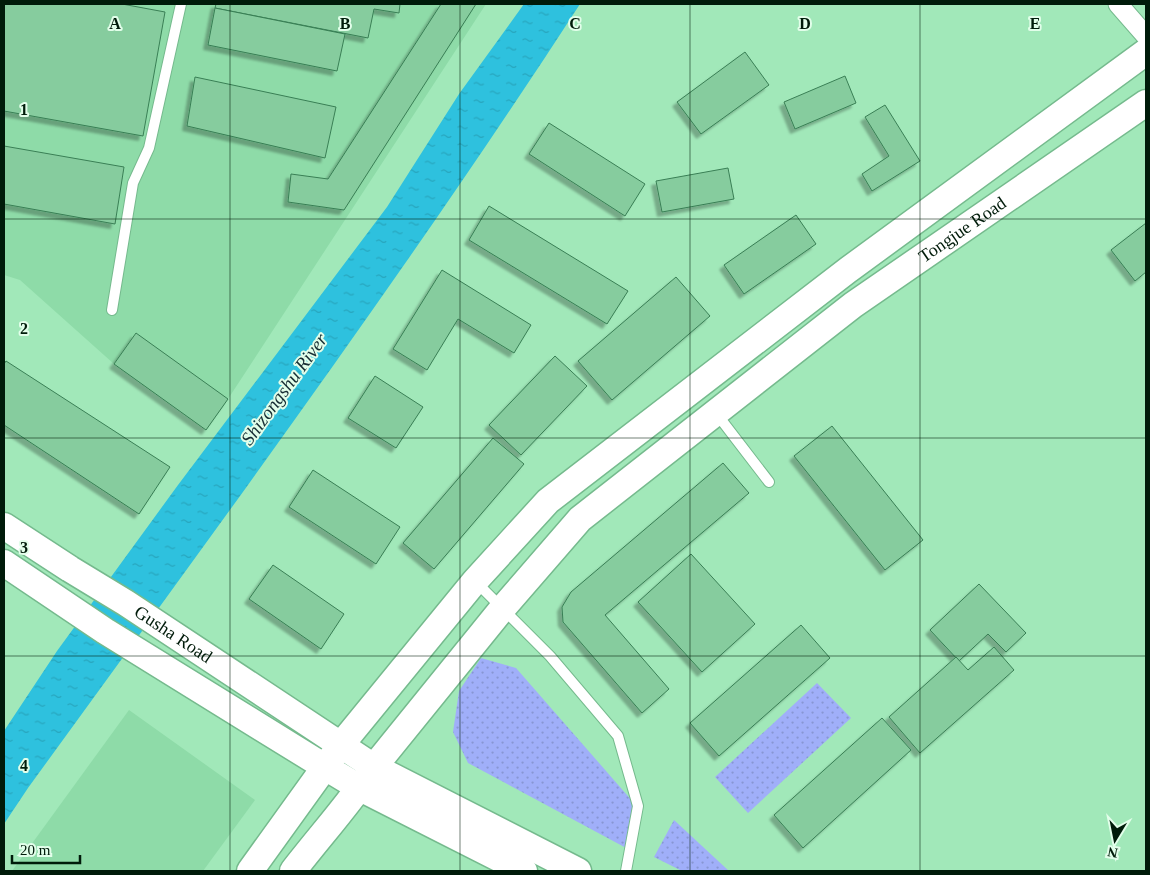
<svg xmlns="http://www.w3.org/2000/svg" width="1150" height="875" font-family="Georgia,serif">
<defs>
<pattern id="grass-dots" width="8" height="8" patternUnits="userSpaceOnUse" patternTransform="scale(1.25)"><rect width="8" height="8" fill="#a0aff9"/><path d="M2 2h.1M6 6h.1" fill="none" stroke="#8896d4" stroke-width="1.8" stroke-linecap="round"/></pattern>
<pattern id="water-ripples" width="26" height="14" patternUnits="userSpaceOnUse" patternTransform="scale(1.25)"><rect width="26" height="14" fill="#2ec1de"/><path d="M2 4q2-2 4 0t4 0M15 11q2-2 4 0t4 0" fill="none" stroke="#27a5bd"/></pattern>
<filter id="shadow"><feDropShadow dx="-4.5" dy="4.5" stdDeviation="1" flood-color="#0004"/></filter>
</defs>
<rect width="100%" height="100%" fill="#a1e8b9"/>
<g fill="#8edba8">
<path d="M 4,4 L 486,4 L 228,399 L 206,430 L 114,364 L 20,280 L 4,275 Z"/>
<path d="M 129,710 L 255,800 L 203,871 L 12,871 Z"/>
</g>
<g fill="url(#grass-dots)">
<path d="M 481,658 L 516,668 L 641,811 L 628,849 L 468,763 L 453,732 L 459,691 Z"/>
<path d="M 817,683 L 851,718 L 748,813 L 715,777 Z"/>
<path d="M 674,820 L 729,871 L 682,871 L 654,857 Z"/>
</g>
<path fill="url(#water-ripples)" d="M 524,4 L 580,4 C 406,272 216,529 28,788 L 4,824 L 4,731 L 57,651 L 178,485 L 387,207 L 459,94 Z"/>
<g fill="#86cc9e" stroke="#397f55" filter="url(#shadow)">
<path d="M 4,4 L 122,4 L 165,12 L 143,136 L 4,111 Z"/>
<path d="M 216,4 L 400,4 L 399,13 L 374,9 L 368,38 L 215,8 Z"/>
<path d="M 441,4 L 476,4 L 344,210 L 288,202 L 291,174 L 328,179 Z"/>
<path d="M 215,8 L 345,34 L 337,71 L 208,45 Z"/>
<path d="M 745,52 L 769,85 L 701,134 L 677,102 Z"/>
<path d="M 845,76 L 856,103 L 795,129 L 784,102 Z"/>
<path d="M 195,77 L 336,107 L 325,158 L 187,126 Z"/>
<path d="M 885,105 L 920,161 L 872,191 L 862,174 L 889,156 L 865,117 Z"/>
<path d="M 549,123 L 645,184 L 625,216 L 529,154 Z"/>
<path d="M 4,146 L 124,167 L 115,224 L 4,204 Z"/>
<path d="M 728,168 L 734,199 L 662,212 L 656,181 Z"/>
<path d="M 489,206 L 628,291 L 607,324 L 469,240 Z"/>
<path d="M 796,215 L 816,244 L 744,294 L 724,265 Z"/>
<path d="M 1146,223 L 1146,272 L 1135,281 L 1111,250 Z"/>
<path d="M 442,270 L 531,325 L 514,353 L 458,319 L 427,370 L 393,349 Z"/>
<path d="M 676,277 L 710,316 L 612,400 L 578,361 Z"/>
<path d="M 136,333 L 228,399 L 206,430 L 114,364 Z"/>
<path d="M 555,356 L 587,386 L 521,455 L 489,425 Z"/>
<path d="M 6,361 L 170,467 L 139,514 L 4,425 L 4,364 Z"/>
<path d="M 375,376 L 423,407 L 396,448 L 348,418 Z"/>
<path d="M 832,426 L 923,540 L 885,570 L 794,456 Z"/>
<path d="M 493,438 L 524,464 L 434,569 L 403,543 Z"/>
<path d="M 723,463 L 749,493 L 605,615 L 669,689 L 642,713 L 563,622 L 562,607 L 571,592 Z"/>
<path d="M 313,470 L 400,527 L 376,564 L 289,507 Z"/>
<path d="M 691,554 L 755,624 L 702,672 L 638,602 Z"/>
<path d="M 273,565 L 344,614 L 321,649 L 249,599 Z"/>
<path d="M 979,584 L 1026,633 L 1006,652 L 988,634 L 959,661 L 930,630 Z"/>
<path d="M 801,625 L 830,658 L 719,756 L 690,723 Z"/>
<path d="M 994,647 L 1014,670 L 920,753 L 889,717 L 956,657 L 968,670 Z"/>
<path d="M 882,718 L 911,750 L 803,848 L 774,815 Z"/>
</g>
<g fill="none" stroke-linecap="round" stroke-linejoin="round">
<g stroke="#75ba8d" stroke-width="12">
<g id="lane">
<path d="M 112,310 L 133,183 L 149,148 L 181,4"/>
<path d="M 716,413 L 769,482"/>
<path d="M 476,582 L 550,656 L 618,736 L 638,806 L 626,871"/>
</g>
</g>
<g stroke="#75ba8d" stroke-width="21">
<path id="street" d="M 1118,4 L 1146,36"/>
</g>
<g stroke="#75ba8d" stroke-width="29">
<g id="secondary">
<path id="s1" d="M 4,526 L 70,569 L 126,603 L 374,767 L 578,871"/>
<path d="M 4,563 L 105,631 L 325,767 L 360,788 L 524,871"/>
<path d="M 250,871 L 340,746 L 475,581 L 548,501 L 848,270 L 1146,52"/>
<path id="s2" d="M 293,871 C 320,836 350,803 374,767 L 502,609 L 580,519 L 853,305 L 1146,103"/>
</g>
</g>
<use href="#lane" stroke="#fff" stroke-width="10"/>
<use href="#street" stroke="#fff" stroke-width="19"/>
<use href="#secondary" stroke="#fff" stroke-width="26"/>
</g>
<path fill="none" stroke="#001b0a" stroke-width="1" stroke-opacity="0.55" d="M 230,4 L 230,871M 460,4 L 460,871M 690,4 L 690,871M 920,4 L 920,871M 4,219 L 1146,219M 4,438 L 1146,438M 4,656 L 1146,656"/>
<g text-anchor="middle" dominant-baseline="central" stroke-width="4" stroke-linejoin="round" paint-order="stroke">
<g font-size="18" fill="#001b0a" stroke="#e2feea">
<text stroke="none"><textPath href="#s2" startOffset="934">Tongjue Road</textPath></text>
<text stroke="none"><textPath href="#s1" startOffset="201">Gusha Road</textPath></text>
</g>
<g font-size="19" font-style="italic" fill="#172e34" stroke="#e2feea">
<text transform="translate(284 389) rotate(-54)">Shizongshu River</text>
</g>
</g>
<g font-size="16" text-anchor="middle" font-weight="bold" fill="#001b0a" stroke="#e2feea" stroke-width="4" stroke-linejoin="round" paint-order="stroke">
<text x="115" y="29">A</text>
<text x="345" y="29">B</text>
<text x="575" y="29">C</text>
<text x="805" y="29">D</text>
<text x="1035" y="29">E</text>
<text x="24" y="115">1</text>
<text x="24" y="334">2</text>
<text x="24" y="553">3</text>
<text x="24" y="771">4</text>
</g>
<rect width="1150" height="875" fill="none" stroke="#001b0a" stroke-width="10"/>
<g transform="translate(1115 840) rotate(190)" stroke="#e2feea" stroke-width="4" paint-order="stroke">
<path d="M0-4L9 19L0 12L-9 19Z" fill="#001b0a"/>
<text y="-8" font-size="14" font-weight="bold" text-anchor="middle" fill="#001b0a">N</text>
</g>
<path d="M12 855v8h68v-8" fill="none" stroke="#001b0a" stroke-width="2.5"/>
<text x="20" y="855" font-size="15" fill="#001b0a" stroke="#e2feea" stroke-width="4" paint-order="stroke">20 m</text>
</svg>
